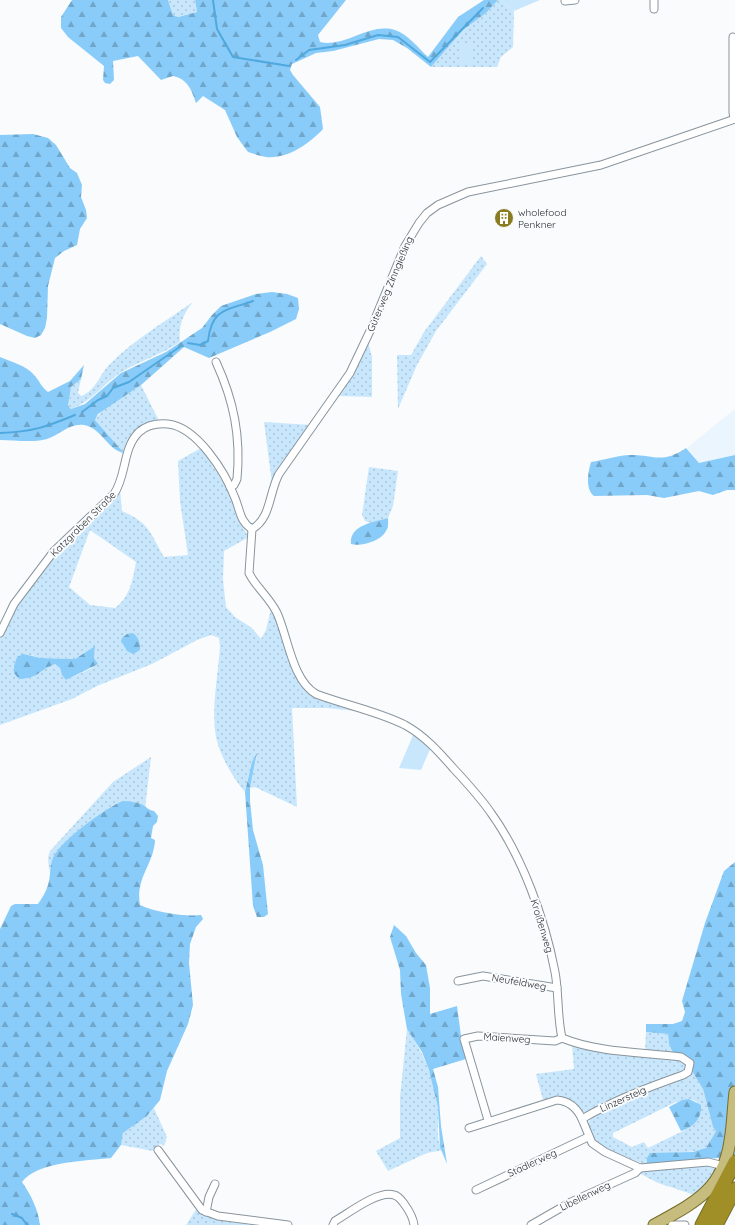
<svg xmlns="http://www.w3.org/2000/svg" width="735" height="1225" font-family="Quicksand,sans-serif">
<defs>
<pattern id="grass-dots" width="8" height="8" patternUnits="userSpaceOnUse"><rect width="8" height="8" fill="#c9e7fc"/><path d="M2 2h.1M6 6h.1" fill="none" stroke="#adc6d8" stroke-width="1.8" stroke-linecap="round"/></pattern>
<pattern id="forest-firs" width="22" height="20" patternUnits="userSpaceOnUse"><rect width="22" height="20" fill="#89ccf9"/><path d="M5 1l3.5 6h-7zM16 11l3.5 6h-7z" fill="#70a6ca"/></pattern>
</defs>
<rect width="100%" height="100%" fill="#f9fbfd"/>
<path fill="#eaf5fd" d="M 735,409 L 735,455 L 699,463 L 687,448 Z"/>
<g fill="url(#grass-dots)" fill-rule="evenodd">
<path d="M 168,0 L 195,0 L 197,12 L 177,17 L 173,15 Z"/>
<path d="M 498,0 L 501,0 L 514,11 L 513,47 L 501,57 L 497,67 L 431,67 L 463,30 L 486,13 Z"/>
<path d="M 481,256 L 487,264 L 436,331 L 417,365 L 398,409 L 397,355 L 411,355 L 424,332 Z"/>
<path d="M 193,302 C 183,314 178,326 180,342 C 161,355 139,361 120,373 C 101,386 94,400 71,409 L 68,406 L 71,387 L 81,379 L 78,393 L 81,396 C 96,391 100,373 111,363 C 135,339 166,321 193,302 Z"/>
<path d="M 368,342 L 372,357 L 372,397 L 338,396 L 348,382 Z"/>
<path d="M 141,385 L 159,421 L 153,422 L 124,453 L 95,420 L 103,409 Z"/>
<path d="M 264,422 L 311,425 L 272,483 Z"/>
<path d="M 201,448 L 229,491 L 240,523 L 249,537 L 224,551 L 223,580 L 226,607 L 235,617 L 252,628 L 261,639 L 266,630 L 271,609 L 305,689 L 358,711 L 326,708 L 292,708 L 297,807 L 255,787 L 250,788 L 257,755 L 249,774 L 245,792 C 233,778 220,756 216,737 C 211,709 218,676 220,647 L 219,638 L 211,635 L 197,640 L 152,664 L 97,686 L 72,699 L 0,725 L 0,637 L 14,609 L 42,568 L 81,526 L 113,500 L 120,490 L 122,511 C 150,523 150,533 164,557 L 188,555 L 180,501 L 178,461 ZM 90,530 L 136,562 C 133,579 130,597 115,608 L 90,605 L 69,587 ZM 95,646 L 94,658 L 96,661 L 92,668 L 66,680 L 62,675 L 60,668 L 55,664 L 48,666 L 31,655 L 41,658 L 75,659 Z"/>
<path d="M 369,467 L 398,471 L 393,506 L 388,518 L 371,523 L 365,521 L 362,515 Z"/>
<path d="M 151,757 L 145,808 L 143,805 L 113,805 C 88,822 58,841 49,871 L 48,857 L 50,851 L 113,782 Z"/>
<path d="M 407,1029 C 423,1052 434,1077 438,1105 C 440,1118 434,1139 443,1150 L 427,1153 L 388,1171 L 376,1151 L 400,1138 L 400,1097 Z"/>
<path d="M 646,1032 L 668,1034 L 669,1044 L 673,1053 L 645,1052 Z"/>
<path d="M 572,1044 L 686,1061 L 686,1070 L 585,1113 C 572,1105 558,1097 543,1100 L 536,1074 L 574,1069 Z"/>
<path d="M 692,1071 L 703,1089 L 713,1127 L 716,1131 L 706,1148 L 699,1151 L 673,1153 L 644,1164 L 610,1151 L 594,1140 L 587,1125 L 592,1116 L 601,1110 L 689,1075 ZM 690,1099 L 697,1102 L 685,1130 L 648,1148 L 644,1142 L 632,1147 L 613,1137 L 613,1133 L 676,1102 Z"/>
<path d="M 154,1108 L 167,1137 L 164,1146 L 160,1144 L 153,1151 L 121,1145 L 123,1133 L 147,1116 Z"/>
<path d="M 705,1165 L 715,1166 L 717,1168 L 705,1185 L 695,1195 L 658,1183 L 639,1173 L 644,1171 Z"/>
<path d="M 197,1208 L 273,1225 L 186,1225 Z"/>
</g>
<g fill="url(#forest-firs)">
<path d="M 72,0 L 168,0 L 173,15 L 178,17 L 197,12 L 195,0 L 346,0 L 318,35 L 320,42 C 345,48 369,22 395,30 C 408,34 418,48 428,57 L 458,17 L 484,0 L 498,0 L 486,13 L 463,30 L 431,67 L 407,48 L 393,40 L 379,39 L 333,51 L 316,53 L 292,64 L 290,70 L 293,75 L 320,107 L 323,129 C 309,144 288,159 266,157 C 260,156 254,154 248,152 L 237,137 L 225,110 L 203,96 L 196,103 C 192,91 188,79 173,76 L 161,80 L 138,56 L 113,61 L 114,80 L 110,84 L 105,83 L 103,80 L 104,66 L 68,37 L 61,28 L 61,17 Z"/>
<path d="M 33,134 L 48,138 L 56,145 L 70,168 L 77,173 L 82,185 L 81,197 L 86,210 L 87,218 L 80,229 L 77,245 L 64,251 L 55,258 L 48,286 L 47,318 L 45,328 L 41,335 L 35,338 L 27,336 L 0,324 L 0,135 Z"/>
<path d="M 272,292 L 287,294 L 298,298 L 299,309 L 296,319 L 270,332 L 209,358 L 184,347 L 141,385 L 98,414 L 95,420 L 124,453 C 107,450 102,428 84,425 C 69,423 60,435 47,439 C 32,443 15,440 0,440 L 0,357 C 11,362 26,365 34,375 C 40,381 41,387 48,392 L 70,381 L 84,365 L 81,379 L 71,387 L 68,406 L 71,409 L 85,404 L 121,373 L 166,352 L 202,328 L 212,315 L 221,306 L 256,294 Z"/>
<path d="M 686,448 L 699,463 L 735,455 L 735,490 L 727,490 L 713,495 L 699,491 L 664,498 L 647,495 L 594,496 C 585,489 588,472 591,462 C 603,460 616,456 628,455 C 654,454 661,465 686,448 Z"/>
<path d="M 388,518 C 388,522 389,527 386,531 C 381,541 361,547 351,544 C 349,525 374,522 388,518 Z"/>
<path d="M 133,633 C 139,638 140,642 140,650 L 133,654 L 127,651 L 121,641 L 122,638 L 127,634 Z"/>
<path d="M 95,646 L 94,658 L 98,664 L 66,680 L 62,675 L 60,668 L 55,664 C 38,670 40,678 19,679 L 14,673 L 14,666 L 17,657 L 23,654 L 41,658 L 75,659 Z"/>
<path d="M 257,753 L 250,788 L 250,801 L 253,830 L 263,865 L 268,914 L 264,917 L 257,917 L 253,906 L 245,792 L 252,762 Z"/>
<path d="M 123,801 C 130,801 137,802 143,805 C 148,808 148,810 154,811 L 158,816 L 157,822 L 153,826 L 151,838 L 155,840 C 154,864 135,878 140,905 C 155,912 185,917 201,915 L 203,919 L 196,927 L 190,944 L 189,963 L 193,1005 L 188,1024 L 167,1071 L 160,1100 L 147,1116 L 123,1133 L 121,1145 L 111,1158 C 86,1161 38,1161 22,1182 C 31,1195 38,1209 40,1225 L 0,1225 L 0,929 L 11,906 L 15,904 L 38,904 C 42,898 46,892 48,885 C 51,876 49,867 53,858 C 60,841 106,807 123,801 Z"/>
<path d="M 735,862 L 735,1168 L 718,1158 L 647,1164 L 647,1158 L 650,1153 L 693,1152 L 706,1148 L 716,1131 L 713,1127 L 703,1089 L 692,1071 L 691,1060 L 682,1054 L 673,1053 L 669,1044 L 668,1034 L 646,1032 L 646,1024 L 673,1024 L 682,1021 L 685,1012 L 682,1001 L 705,923 L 724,871 Z"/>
<path d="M 394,925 L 406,936 L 416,953 L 426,965 L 430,988 L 430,1014 L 457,1006 L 461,1036 L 466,1059 L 433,1069 L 438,1087 L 441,1126 L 447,1164 L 440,1147 L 438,1107 L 429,1070 L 422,1052 L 407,1029 L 401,994 L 400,970 L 390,937 Z"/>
<path d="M 689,1099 L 701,1105 C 702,1119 693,1127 681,1131 L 669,1107 L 682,1100 Z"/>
</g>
<g fill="#c9e7fc">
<path d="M 501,0 L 540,0 L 514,11 Z"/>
<path d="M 472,43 L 473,64 L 461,65 L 460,44 Z"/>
<path d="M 414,733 L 431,747 L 421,770 L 399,768 Z"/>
</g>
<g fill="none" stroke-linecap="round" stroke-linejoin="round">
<g stroke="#4fa8de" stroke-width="2">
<path d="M 213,0 L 217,29 L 233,57 L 289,66"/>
<path d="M 296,60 L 309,50 L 345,45 L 378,35 L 398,37 L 430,62 L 483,8"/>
<path d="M 188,343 L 200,345 L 208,341 C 212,308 225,311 253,301"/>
<path d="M 82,412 L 98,400 L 107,396 L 113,388 L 129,382 L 181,346"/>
<path d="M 0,433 C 32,432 46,427 75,415"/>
<path d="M 12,1214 L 22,1218 L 27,1225"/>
</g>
<g stroke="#89949c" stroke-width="9">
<g id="street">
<path d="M 565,0 L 565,1 L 575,0"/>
<path d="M 654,0 L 654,9"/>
<path d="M 733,37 L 733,112 L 734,119"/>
<path d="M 216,362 C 234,401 241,437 237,479 L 234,485 L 230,487"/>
<path d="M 252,529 C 271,519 269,492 279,474 L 350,373 L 370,331 L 405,246 L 419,223 L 427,213 L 438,205 L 468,192 L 601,165 L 735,119"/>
<path d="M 252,529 L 249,573 C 255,586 270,598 277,613 C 288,637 292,680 316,694 C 345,705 377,711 405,725 C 425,736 439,752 454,769 C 467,783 480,797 491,813 C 522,856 545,919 555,972 C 559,993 557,1016 562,1038"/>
<path d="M 0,633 L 14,604 L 54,551 L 114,494 C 127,475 122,449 139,432 C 147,425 157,423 168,424 C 197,427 225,472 235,498 C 240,510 240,522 252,529"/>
<path d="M 458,981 L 483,976 L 557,988"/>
<path d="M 562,1038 C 599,1053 642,1052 681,1057 L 690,1063 L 688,1072 L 683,1075 C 649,1087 614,1100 582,1119 L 592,1143 L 605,1152 L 640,1168 L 708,1162 L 724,1166"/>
<path d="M 488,1120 L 464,1039 L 478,1036 L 555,1041 L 562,1038"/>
<path d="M 469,1128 L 557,1100 C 569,1101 577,1108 582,1119"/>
<path d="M 158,1150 L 202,1210 L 218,1216 L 288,1225"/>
<path d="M 476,1190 L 588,1137"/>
<path d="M 206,1212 L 209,1197 L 215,1184"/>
<path d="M 333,1225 L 335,1221 C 349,1213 378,1190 394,1195 C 399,1196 402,1201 405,1205 C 410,1212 413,1217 414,1225"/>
<path d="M 531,1225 L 571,1202 L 635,1173 L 640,1168"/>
<path d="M 672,1225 L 685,1225"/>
</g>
</g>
<g stroke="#766d2a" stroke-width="13">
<path id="primary" d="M 654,1225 C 694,1203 723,1190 730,1141 C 733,1124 733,1108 735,1092"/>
</g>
<g stroke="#766d2a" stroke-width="15">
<g id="highway">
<path d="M 702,1225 L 735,1162"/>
<path d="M 716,1225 L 735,1189"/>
</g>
</g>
<use href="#street" stroke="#fff" stroke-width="7"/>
<use href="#primary" stroke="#c6bc7d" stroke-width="11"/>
<use href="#highway" stroke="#a08f27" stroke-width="13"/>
</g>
<defs>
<g id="building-disc" transform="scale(1)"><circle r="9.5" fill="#8b7c21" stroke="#f9fbfd"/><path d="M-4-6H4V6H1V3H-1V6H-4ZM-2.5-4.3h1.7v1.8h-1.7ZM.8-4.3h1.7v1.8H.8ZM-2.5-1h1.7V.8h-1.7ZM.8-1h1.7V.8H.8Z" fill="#fff"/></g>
</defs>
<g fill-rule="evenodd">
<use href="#building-disc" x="504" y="218"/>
</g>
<g text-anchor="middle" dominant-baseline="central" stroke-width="4" stroke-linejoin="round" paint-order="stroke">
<g font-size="10" fill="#292d30" stroke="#f9fbfd" text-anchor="start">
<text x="518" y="212">wholefood<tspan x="518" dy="12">Penkner</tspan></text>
</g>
<g font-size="10" fill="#292d30" stroke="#f9fbfd">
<text transform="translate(390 284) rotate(-67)">Güterweg Zinngießing</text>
<text transform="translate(83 524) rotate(-45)">Katzgraben Straße</text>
<text transform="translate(542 926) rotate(73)">Kroißenweg</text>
<text transform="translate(519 982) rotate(10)">Neufeldweg</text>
<text transform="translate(507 1038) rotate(4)">Maienweg</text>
<text transform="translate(623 1099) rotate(-24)">Linzersteig</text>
<text transform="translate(532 1163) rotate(-25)">Stadlerweg</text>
<text transform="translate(585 1196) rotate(-26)">Libellenweg</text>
</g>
</g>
</svg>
